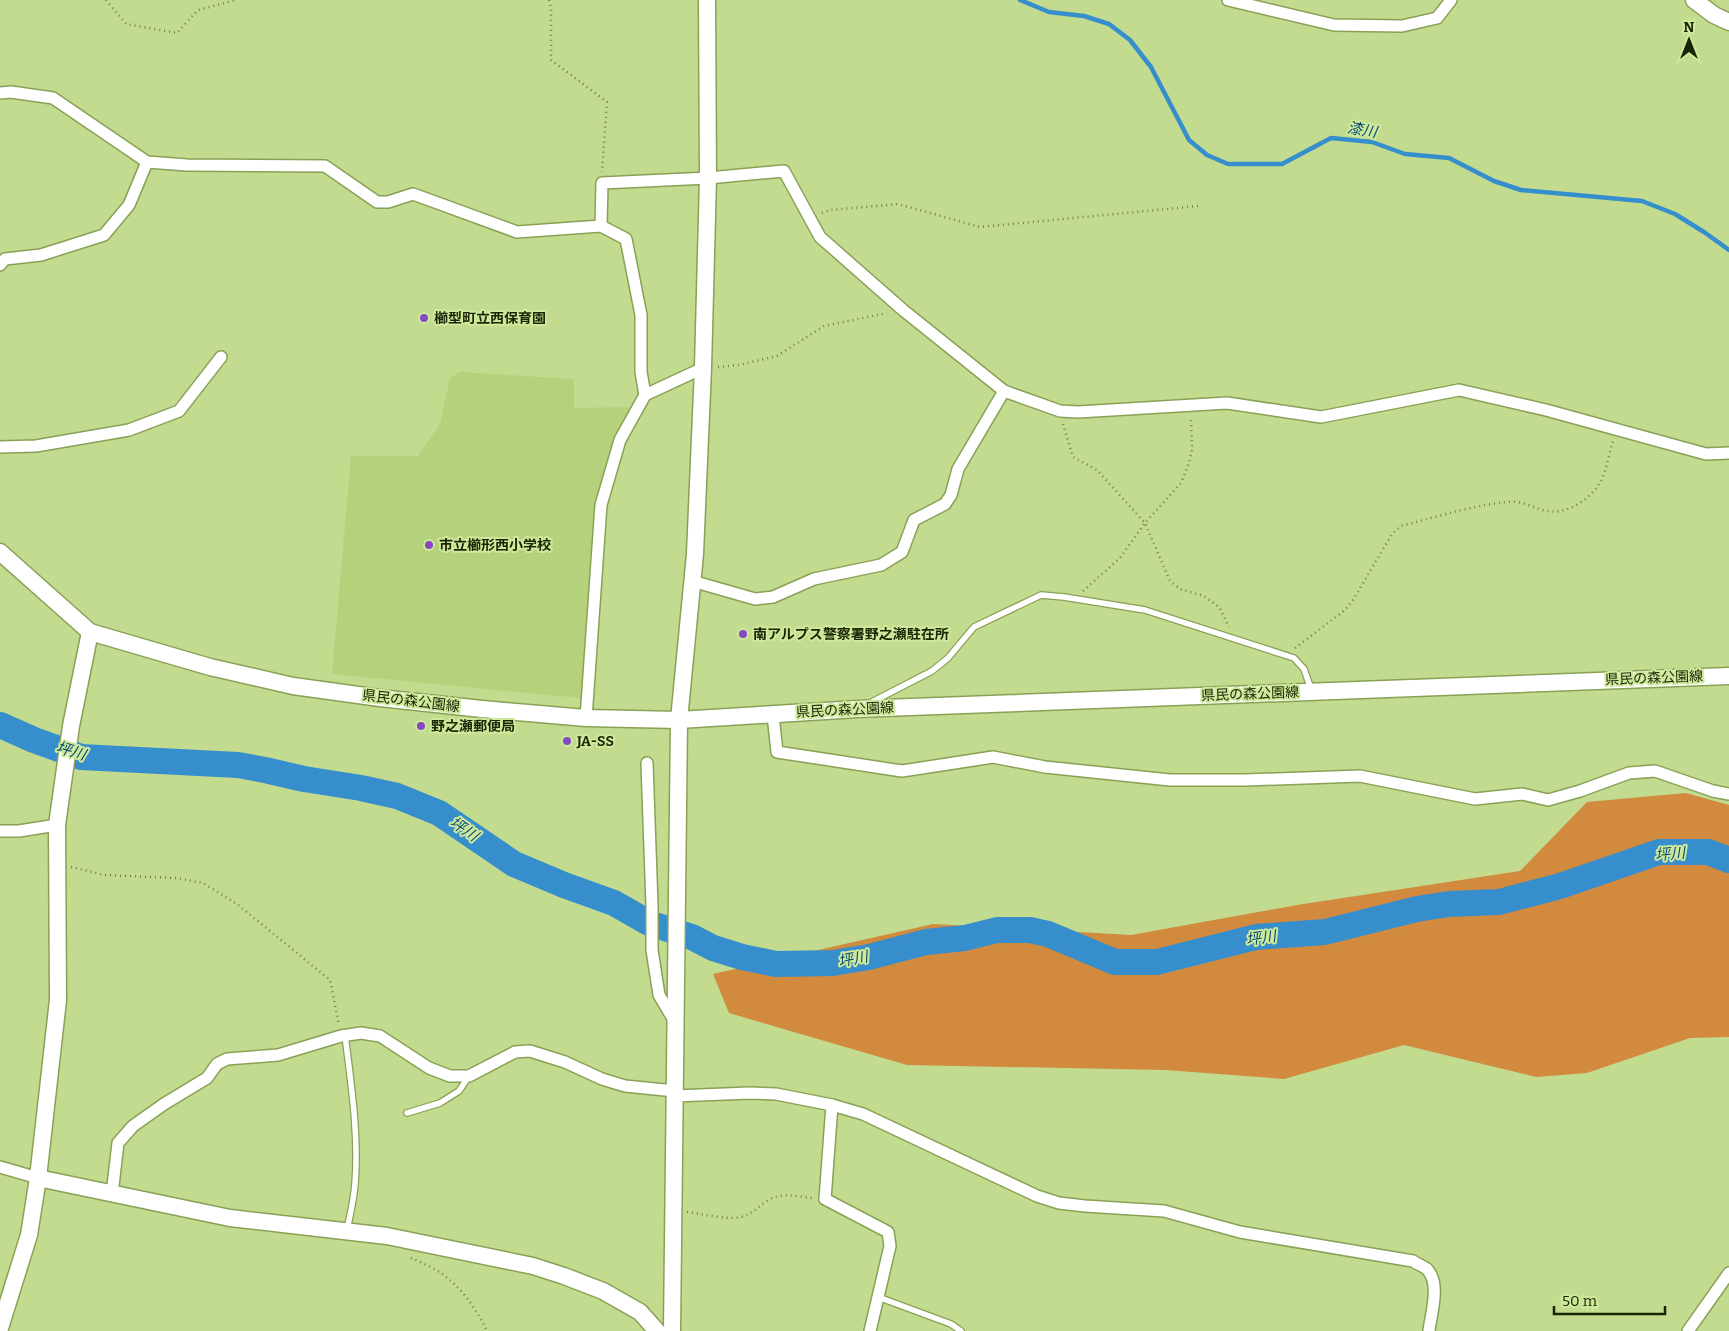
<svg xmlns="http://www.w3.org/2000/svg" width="1729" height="1331" font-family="Bitter,'Noto Sans JP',serif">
<rect width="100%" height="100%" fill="#c2db8e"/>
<path fill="#b6d17c" d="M 460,372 L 574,379 L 574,408 L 633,407 L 611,449 L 597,498 L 581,698 L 332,674 L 351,456 L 418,456 L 440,424 L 450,378 Z"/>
<path fill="#d28a3f" d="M 1686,793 L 1729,805 L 1729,1037 L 1690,1038 L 1587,1073 L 1536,1077 L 1404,1045 L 1284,1079 L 1165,1070 L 907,1065 L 729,1013 L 713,974 L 933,924 L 1131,935 L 1297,905 L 1520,871 L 1587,802 Z"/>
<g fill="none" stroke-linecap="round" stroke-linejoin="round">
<path stroke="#368ecd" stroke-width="4.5" d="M 1020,0 L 1049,12 L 1084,16 L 1109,24 L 1130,40 L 1151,67 L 1189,140 L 1207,155 L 1228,164 L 1282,164 L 1331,138 L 1372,142 L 1405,154 L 1449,158 L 1494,181 L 1521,190 L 1642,201 L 1675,214 L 1704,232 L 1729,250"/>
<path stroke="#368ecd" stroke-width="26" d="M 0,725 L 34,740 L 81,757 L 238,765 L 265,770 L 304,779 L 361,788 L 397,796 L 439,813 L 514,864 L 564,885 L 614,903 L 649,923 L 692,937 L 713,948 L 742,957 L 776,964 L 833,963 L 869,957 L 926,942 L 965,938 L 997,930 L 1030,930 L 1048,934 L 1115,962 L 1157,962 L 1256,937 L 1325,932 L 1417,909 L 1449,904 L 1499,902 L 1560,886 L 1659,852 L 1708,852 L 1729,860"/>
<g stroke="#89a156" stroke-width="8">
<g id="lane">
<path d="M 870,703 L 932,671 L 948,658 L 974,627 L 1041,595 L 1064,597 L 1145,610 L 1294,658 L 1304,669 L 1311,689"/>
<path d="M 345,1035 C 351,1084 359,1135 355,1184 C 354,1199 350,1215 347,1230"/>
<path d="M 407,1113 L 440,1103 L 459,1091 L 469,1076"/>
<path d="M 878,1297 L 951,1324 L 961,1331"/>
</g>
</g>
<g stroke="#89a156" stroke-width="14">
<g id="street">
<path d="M 1228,0 L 1334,25 L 1402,26 L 1437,18 L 1451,0"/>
<path d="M 0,93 L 11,92 L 53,98 L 147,162 L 187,165 L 325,166 L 377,202 L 388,202 L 413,194 L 517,232 L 601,226 L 626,239 L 641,315 L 641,372 L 645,395"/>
<path d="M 601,226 L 602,183 L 708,178 L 784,171 L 820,237 L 903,310 L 1004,391 L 1060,411 L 1078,412 L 1227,403 L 1321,417 L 1459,390 L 1546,410 L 1706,454 L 1729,453"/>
<path d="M 0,265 L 5,259 L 41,255 L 104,235 L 129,205 L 147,162"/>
<path d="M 0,447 L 36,446 L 129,430 L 179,411 L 221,357"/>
<path d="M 692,581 L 755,599 L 773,597 L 814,579 L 881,565 L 902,552 L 914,520 L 945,504 L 951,495 L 958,469 L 1004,391"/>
<path d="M 773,715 L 777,752 L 902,771 L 993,757 L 1045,767 L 1170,780 L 1245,780 L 1360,776 L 1475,799 L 1522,794 L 1548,800 L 1580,791 L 1629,773 L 1655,771 L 1713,791 L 1729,794"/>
<path d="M 586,718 L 601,505 L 620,440 L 645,395 L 703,368"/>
<path d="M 647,763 L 652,906 L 652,950 L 659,995 L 675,1022"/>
<path d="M 0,831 L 19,831 L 57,825"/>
<path d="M 675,1096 L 749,1093 L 776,1094 L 832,1105 L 863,1114 L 1037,1196 L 1059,1203 L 1085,1206 L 1164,1211 L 1240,1232 L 1413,1261 C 1417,1264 1423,1266 1427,1269 C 1441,1284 1431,1313 1429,1331"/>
<path d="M 832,1105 L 825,1199 L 888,1232 L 890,1246 L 870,1331"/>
<path d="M 0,1167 L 38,1178"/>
<path d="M 112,1194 L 118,1143 L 133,1126 L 164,1104 L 207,1078 L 217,1064 L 227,1059 L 278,1055 L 341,1036 L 361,1033 L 380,1036 L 429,1068 L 450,1076 L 469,1076 L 515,1052 L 530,1051 L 565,1062 L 602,1079 L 625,1086 L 675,1091"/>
<path d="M 1688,1331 L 1729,1273"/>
</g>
</g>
<g stroke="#89a156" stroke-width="19">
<g id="secondary">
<path d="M 1694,0 L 1714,15 L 1729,22"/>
<path d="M 0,552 L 90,632 L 210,667 L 293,686 L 380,698 L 482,709 L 586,718 L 679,720 L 857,709 L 1729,676"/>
<path d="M 38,1178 L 230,1218 L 387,1236 L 533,1266 L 564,1276 L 603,1291 L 640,1312 L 657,1331"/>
<path d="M 0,1328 L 29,1235 L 38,1178 L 58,1000 L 57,825 L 71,726 L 90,632"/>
<path d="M 672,1331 L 679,720 L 695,554 L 703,368 L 708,178 L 707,0"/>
</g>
</g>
<g stroke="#71824b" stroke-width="2.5" stroke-dasharray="1 4" stroke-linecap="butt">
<path d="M 106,0 L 126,24 L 177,33 L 198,10 L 236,0"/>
<path d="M 549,0 L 551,8 L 551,60 L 607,102 L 602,172"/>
<path d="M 822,213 L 830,210 L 898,204 L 980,227 L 1198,206"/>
<path d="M 718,367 L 739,365 L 777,356 L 824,326 L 887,313"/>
<path d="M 1063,424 L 1073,457 L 1097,470 L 1145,523 L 1170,581 L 1180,589 L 1204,596 L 1219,607 L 1229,627"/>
<path d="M 1083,591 L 1120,558 L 1145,523 L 1181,483 L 1189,463 L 1192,450 L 1191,417"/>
<path d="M 1295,648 L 1345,610 L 1353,600 L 1392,534 L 1401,526 C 1436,517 1470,506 1506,502 C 1523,500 1532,508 1547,511 C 1567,515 1591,499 1601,481 C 1607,469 1609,453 1613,441"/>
<path d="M 71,867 L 105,875 L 176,878 L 203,883 L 237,904 L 330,980 L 339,1025"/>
<path d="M 687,1212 C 702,1214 727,1220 741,1217 C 753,1214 757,1207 767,1201 C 780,1192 797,1196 812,1198"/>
<path d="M 411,1258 C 422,1263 435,1268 445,1276 C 463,1290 477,1310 487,1331"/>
</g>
<use href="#lane" stroke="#fff" stroke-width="5.5"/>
<use href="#street" stroke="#fff" stroke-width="11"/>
<use href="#secondary" stroke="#fff" stroke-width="16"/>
</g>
<g fill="#8449c0" stroke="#cee99b" stroke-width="2">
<circle cx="424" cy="318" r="5"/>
<circle cx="429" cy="545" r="5"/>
<circle cx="743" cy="634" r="5"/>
<circle cx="421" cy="726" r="5"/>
<circle cx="567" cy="741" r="5"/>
</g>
<g text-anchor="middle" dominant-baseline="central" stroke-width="4" stroke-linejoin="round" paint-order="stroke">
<g font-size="14" font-weight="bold" fill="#1b2405" stroke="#cee99b" text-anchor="start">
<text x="434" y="318">櫛型町立西保育園</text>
<text x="439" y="545">市立櫛形西小学校</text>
<text x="753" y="634">南アルプス警察署野之瀬駐在所</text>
<text x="431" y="726">野之瀬郵便局</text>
<text x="577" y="741">JA-SS</text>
</g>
<g font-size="14" fill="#1b2405" stroke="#cee99b">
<text transform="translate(1654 678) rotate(-2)">県民の森公園線</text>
<text transform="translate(1250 694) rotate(-2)">県民の森公園線</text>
<text transform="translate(411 701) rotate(7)">県民の森公園線</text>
<text transform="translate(845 710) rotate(-3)">県民の森公園線</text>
</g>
<g font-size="15" font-style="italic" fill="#044a74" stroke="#cee99b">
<text transform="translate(1362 130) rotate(9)">漆川</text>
<text transform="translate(71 751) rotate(17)">坪川</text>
<text transform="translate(464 829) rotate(34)">坪川</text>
<text transform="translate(1670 854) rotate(-5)">坪川</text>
<text transform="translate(1261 938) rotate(-8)">坪川</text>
<text transform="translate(853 959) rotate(-11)">坪川</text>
</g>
</g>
<g transform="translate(1689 40)" stroke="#cee99b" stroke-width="4" paint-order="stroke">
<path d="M0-4L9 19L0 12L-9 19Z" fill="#1b2405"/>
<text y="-8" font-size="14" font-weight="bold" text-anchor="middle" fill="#1b2405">N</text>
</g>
<path d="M1554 1306v8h111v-8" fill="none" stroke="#1b2405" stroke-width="2.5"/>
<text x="1562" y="1306" font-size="15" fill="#1b2405" stroke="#cee99b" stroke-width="4" paint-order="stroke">50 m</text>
</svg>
